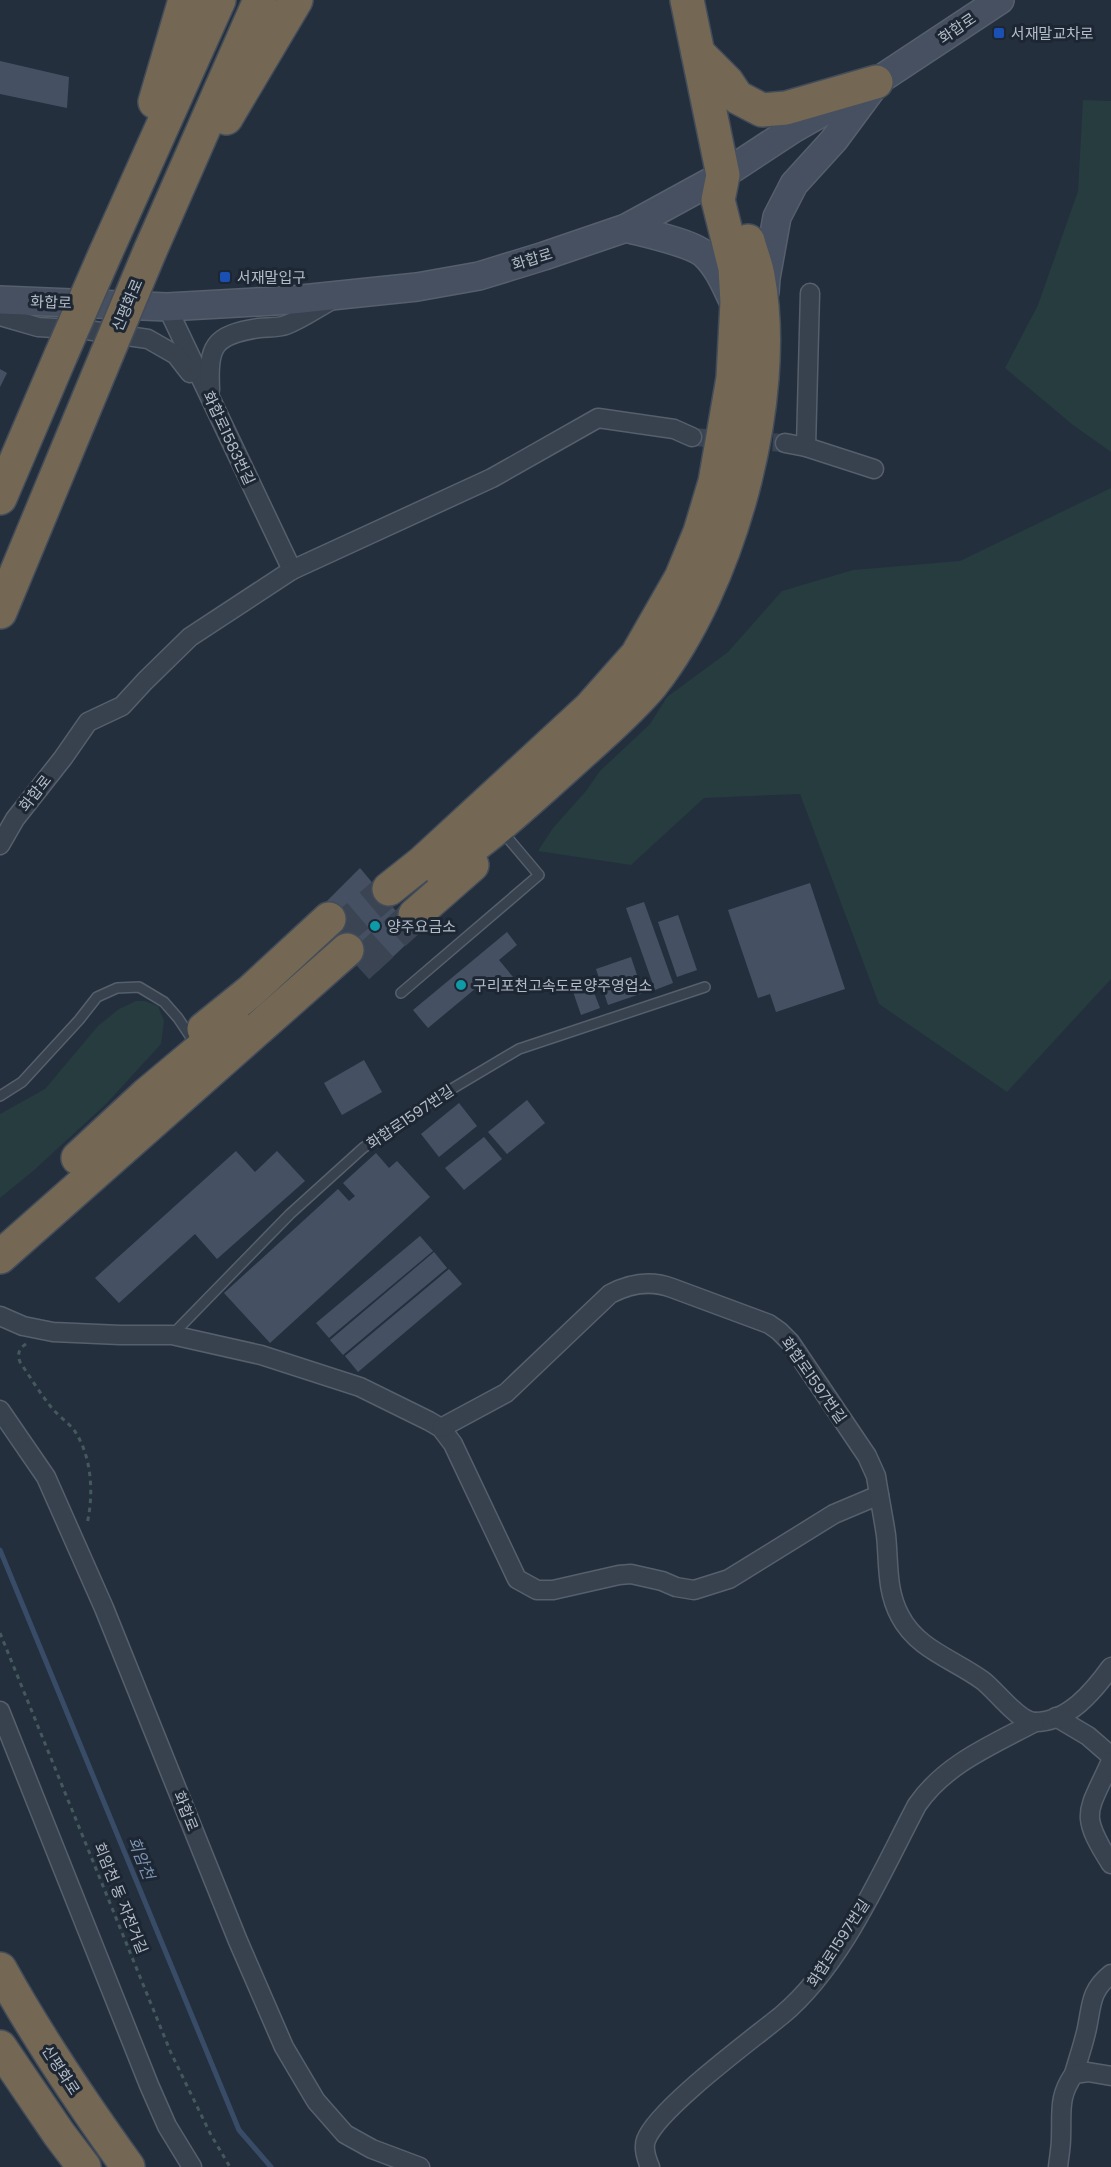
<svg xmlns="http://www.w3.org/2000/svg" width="1111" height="2167" font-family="Poppins,'Noto Sans KR',sans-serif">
<rect width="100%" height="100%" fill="#242f3e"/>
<g fill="#263c3f">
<path d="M 1083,100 L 1111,101 L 1111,452 L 1073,425 L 1005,368 L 1038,305 L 1078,191 Z"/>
<path d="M 1111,488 L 1111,979 L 1007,1092 L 879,1004 L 800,794 L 704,798 L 631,865 L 538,851 L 553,828 L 586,791 L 600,771 L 650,724 L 667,697 L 728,652 L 782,591 L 853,570 L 960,561 Z"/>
<path d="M 136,1001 L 145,1001 L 158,1006 L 164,1021 L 161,1044 L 106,1104 L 33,1171 L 0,1198 L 0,1114 L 45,1089 L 98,1026 L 119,1009 Z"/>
</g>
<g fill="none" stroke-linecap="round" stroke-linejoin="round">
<path stroke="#394c67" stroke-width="5" d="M 0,1550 L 239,2130 L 271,2167"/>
</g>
<g fill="#455162">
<path d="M 0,61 L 69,77 L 67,108 L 0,94 Z"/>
<path d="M 0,369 L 7,373 L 0,387 Z"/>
<path d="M 360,868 L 416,935 L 378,971 L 324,904 Z"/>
<path d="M 810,883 L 845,989 L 776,1012 L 770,994 L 758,998 L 728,910 Z"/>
<path d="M 644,902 L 673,983 L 655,990 L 626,908 Z"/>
<path d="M 678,915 L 697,970 L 677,977 L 658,922 Z"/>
<path d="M 507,932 L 517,945 L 499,960 L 513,977 L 497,991 L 487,979 L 428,1028 L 413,1010 Z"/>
<path d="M 631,957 L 643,993 L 608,1005 L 596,969 Z"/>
<path d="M 588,977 L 600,1008 L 581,1015 L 570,983 Z"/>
<path d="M 364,1060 L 382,1092 L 342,1115 L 324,1083 Z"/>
<path d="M 527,1100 L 545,1123 L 507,1154 L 488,1132 Z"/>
<path d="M 459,1103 L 477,1126 L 439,1157 L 421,1134 Z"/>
<path d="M 484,1137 L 502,1159 L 464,1190 L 445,1168 Z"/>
<path d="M 236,1151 L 255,1172 L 277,1151 L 305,1181 L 217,1259 L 195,1234 L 119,1303 L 95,1278 Z"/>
<path d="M 376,1153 L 389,1168 L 397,1161 L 430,1197 L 270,1343 L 224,1293 L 338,1189 L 349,1201 L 355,1196 L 343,1183 Z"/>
<path d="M 420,1236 L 433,1251 L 329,1338 L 316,1323 Z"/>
<path d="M 434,1252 L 447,1268 L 343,1355 L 330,1340 Z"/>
<path d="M 449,1269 L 462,1284 L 358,1372 L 345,1356 Z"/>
</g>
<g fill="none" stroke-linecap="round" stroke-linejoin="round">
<path stroke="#3a4453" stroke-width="18" stroke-dasharray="18 9" stroke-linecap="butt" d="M 692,437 L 785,443"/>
<g stroke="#3a4453" stroke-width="33" stroke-dasharray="33 16" stroke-linecap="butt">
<path d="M 333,937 L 389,889"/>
<path d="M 358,967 L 415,915"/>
</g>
<g stroke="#565f6c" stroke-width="12">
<g id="lane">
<path d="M 401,993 L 539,875 L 501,830"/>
<path d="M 0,1096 L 22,1082 L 79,1020 L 97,997 L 117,988 L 139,987 L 164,1002 L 178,1018 L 196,1045"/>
<path d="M 172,1335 L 290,1214 L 363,1148 L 423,1106 L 519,1049 L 705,987"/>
</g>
</g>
<g stroke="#565f6c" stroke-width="21">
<g id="street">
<path d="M 167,307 L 292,570"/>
<path d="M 0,316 L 38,327 L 87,330 L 148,339 L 176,355 L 190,373"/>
<path d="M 210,390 C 208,346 213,335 259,328 C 267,327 278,328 286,325 C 302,319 317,308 332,300"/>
<path d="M 785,443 L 806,447 L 874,469"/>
<path d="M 806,447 L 810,293"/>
<path d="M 0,845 L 15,819 L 63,758 L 88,722 L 122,706 L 145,681 L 190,637 L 292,570 L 492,478 L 598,418 L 674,429 L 692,437"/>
<path d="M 0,1316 L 23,1326 L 53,1332 L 120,1335 L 172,1335 L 261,1355 L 360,1387 L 429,1421 L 441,1428 L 453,1444 L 517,1579 L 537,1590 L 553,1590 L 619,1575 L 631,1574 L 662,1581 L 676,1587 L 694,1590 L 729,1579 L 834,1514 L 879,1495"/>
<path d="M 0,1410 L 46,1477 L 104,1608 L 238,1941 L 284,2047 L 316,2101 L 345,2134 L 372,2149 L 420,2167"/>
<path d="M 441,1428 L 506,1393 L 610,1294 C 629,1284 651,1280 672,1288 L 769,1324 L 779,1331 L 790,1342 L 867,1456 L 876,1476 C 879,1496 883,1515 886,1535 C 889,1563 886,1590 900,1616 C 917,1649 953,1659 982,1680 C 995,1689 1018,1722 1035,1722 C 1068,1722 1093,1692 1111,1667"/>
<path d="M 0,1711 L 149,2085 L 167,2126 L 192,2167"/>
<path d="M 1056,1717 L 1088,1736 L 1111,1756"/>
<path d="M 1111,1761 C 1088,1813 1078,1812 1111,1864"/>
<path d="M 1074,2074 C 1078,2059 1084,2043 1087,2028 C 1092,2004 1090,1991 1111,1974"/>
<path d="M 650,2167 C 647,2160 643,2148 646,2140 C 657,2109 754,2038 782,2015 C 842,1965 881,1873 917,1805 C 945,1764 992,1745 1035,1722"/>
<path d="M 1058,2167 C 1059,2157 1061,2148 1061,2138 C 1062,2111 1058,2097 1074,2074 L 1088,2072 L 1111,2076"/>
</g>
</g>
<g stroke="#565f6c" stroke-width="30">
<g id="secondary">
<path d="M 626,228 C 644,233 693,243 705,255 C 720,269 727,290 736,307"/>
<path d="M 765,292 L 766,278 L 777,217 L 794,184 L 834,140 L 871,90"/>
<path d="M 0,300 L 167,307 L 292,300 L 417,287 L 479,276 L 544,256 L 626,228 L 723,175 L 793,129 L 876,82 L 1000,0"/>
</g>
</g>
<g stroke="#434c59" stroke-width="36">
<g id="highway">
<path d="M 698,53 L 727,82 L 737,97 L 762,110 L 786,108 L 876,82"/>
<path d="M 155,102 L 185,0"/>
<path d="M 226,118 L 296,0"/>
<path d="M 150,251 L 260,0"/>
<path d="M 106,252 L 219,0"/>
<path d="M 0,498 L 61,355"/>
<path d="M 0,612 L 107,354"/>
<path d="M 441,871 C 460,856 480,842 499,826 C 529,801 558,774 587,748 C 609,728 633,707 652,684 C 729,586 781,400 758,276 C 756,264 751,253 748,241"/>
<path d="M 389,889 L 423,862 L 590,708 L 637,655 L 681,578 L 700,532 L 715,482 L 733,378 L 737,302 L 735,268 L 718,200 L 723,175 L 687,0"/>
<path d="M 415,915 L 472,865"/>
<path d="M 204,1029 L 251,991 L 329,919"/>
<path d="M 78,1158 L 146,1095 L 233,1022"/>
<path d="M 0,1257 L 347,950"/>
<path d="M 0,1969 C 38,2038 82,2103 128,2167"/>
<path d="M 0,2047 L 59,2134 L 84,2167"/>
</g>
</g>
<g stroke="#44595c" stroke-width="3" stroke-dasharray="4.5 4.5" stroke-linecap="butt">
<path d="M 26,1344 C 19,1348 17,1354 20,1362 C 30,1377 40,1393 51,1407 C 58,1416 68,1422 74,1430 C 92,1456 94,1494 87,1524"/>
<path d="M 0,1633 L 171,2053 L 211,2135 L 230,2167"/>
</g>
<use href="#lane" stroke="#38414e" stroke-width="9"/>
<use href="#street" stroke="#38414e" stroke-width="18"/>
<use href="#secondary" stroke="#465061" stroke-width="27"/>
<use href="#highway" stroke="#746855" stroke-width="33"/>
<g stroke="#434c59" stroke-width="36" stroke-linecap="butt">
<g id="highway-bridge">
<path d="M 107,354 L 150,251"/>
<path d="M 61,355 L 106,252"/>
</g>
</g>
<use href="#highway-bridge" stroke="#746855" stroke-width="33"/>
</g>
<g fill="#1a4fb4" stroke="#1d2633" stroke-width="2">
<rect x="993" y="27" width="12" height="12" rx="3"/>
<rect x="219" y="271" width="12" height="12" rx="3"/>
</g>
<g fill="#0f9aa8" stroke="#1d2633" stroke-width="2">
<circle cx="375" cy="926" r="6"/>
<circle cx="461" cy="985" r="6"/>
</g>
<g text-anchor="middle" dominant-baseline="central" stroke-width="6" stroke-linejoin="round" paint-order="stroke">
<g font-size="15" fill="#b4bcc9" stroke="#1d2633">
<text transform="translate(957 28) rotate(-34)">화합로</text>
<text transform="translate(532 259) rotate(-17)">화합로</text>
<text transform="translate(51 302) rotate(2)">화합로</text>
<text transform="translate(127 305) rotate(-67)">신평화로</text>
<text transform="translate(229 438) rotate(65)">화합로1583번길</text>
<text transform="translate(35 793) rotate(-52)">화합로</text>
<text transform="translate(410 1117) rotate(-34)">화합로1597번길</text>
<text transform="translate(814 1380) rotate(55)">화합로1597번길</text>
<text transform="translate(186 1811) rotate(68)">화합로</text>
<text transform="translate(121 1898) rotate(68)">회암천 동 자전거길</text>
<text transform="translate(838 1943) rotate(-57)">화합로1597번길</text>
<text transform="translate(61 2070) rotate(57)">신평화로</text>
</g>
<g font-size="15" fill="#b4bcc9" stroke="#1d2633" text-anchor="start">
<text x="1011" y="33">서재말교차로</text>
<text x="237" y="277">서재말입구</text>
<text x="387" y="926">양주요금소</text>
<text x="473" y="985">구리포천고속도로양주영업소</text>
</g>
<g font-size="16" font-style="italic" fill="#7c92b1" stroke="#1d2633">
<text transform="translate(141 1858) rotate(68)">회암천</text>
</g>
</g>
</svg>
